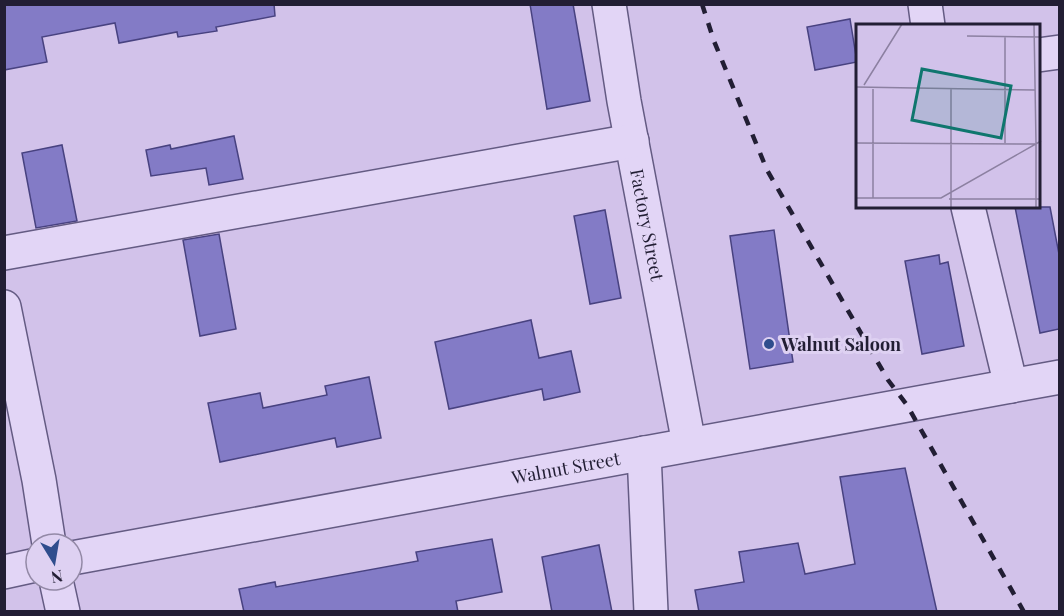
<svg xmlns="http://www.w3.org/2000/svg" width="1064" height="616" font-family="'Playfair Display',serif">
<rect width="100%" height="100%" fill="#d2c2ea"/>
<g fill="#837bc6" stroke="#484280" stroke-width="1.5">
<path d="M 4,4 L 274,4 L 275,16 L 216,27 L 217,31 L 178,37 L 177,32 L 119,43 L 115,23 L 42,37 L 47,62 L 4,70 Z"/>
<path d="M 530,4 L 573,4 L 590,101 L 547,109 Z"/>
<path d="M 850,19 L 857,62 L 815,70 L 807,27 Z"/>
<path d="M 234,136 L 243,179 L 209,185 L 206,168 L 151,176 L 146,150 L 170,145 L 171,149 Z"/>
<path d="M 62,145 L 77,221 L 36,228 L 22,153 Z"/>
<path d="M 1015,207 L 1050,207 L 1059,254 L 1059,329 L 1040,333 Z"/>
<path d="M 605,210 L 621,298 L 590,304 L 574,216 Z"/>
<path d="M 774,230 L 793,362 L 750,369 L 730,236 Z"/>
<path d="M 219,234 L 236,329 L 200,336 L 183,240 Z"/>
<path d="M 939,255 L 940,264 L 948,262 L 964,346 L 922,354 L 905,261 Z"/>
<path d="M 531,320 L 539,358 L 571,351 L 580,392 L 544,400 L 542,389 L 449,409 L 435,342 Z"/>
<path d="M 369,377 L 381,438 L 337,447 L 335,438 L 220,462 L 208,403 L 260,393 L 263,408 L 327,395 L 325,386 Z"/>
<path d="M 905,468 L 937,612 L 699,612 L 695,590 L 744,582 L 739,552 L 798,543 L 805,574 L 855,564 L 840,477 Z"/>
<path d="M 492,539 L 502,592 L 456,601 L 458,612 L 244,612 L 239,589 L 275,582 L 276,587 L 418,561 L 416,552 Z"/>
<path d="M 599,545 L 612,612 L 552,612 L 542,557 Z"/>
</g>
<g fill="none" stroke-linecap="round" stroke-linejoin="round">
<g stroke="#645b83" stroke-width="36">
<g id="minor">
<path id="s1" d="M 609,4 L 624,101 L 689,444"/>
<path d="M 925,4 L 928,26"/>
<path d="M 1038,55 L 1060,52"/>
<path d="M 968,207 L 1011,386"/>
<path d="M 4,253 L 632,141"/>
<path d="M 4,307 L 39,480 L 49,544"/>
<path d="M 644,453 L 651,612"/>
<path id="s2" d="M 72,558 L 1060,377"/>
<path d="M 4,572 L 36,565"/>
<path d="M 56,580 L 63,612"/>
</g>
</g>
<use href="#minor" stroke="#e2d5f6" stroke-width="33"/>
<path stroke="#221e34" stroke-width="4.5" stroke-dasharray="10 10" stroke-linecap="butt" d="M 702,4 L 714,41 L 767,170 L 888,380 L 907,405 L 1024,612"/>
</g>
<circle fill="#2f4d8d" stroke="#ded1f2" stroke-width="2" cx="769" cy="344" r="6"/>
<g text-anchor="middle" dominant-baseline="central" stroke-width="6" stroke-linejoin="round" paint-order="stroke">
<g font-size="18" fill="#221e34" stroke="#ded1f2">
<text stroke="none"><textPath href="#s1" startOffset="224">Factory Street</textPath></text>
<text stroke="none"><textPath href="#s2" startOffset="502">Walnut Street</textPath></text>
</g>
<g font-size="18" font-weight="bold" fill="#221e34" stroke="#ded1f2" text-anchor="start">
<text x="781" y="344">Walnut Saloon</text>
</g>
</g>
<g transform="translate(856 24)">
<rect width="184" height="184" fill="#d2c2ea"/>
<path fill="none" stroke="#8c80a1" stroke-width="1.5" d="M 178,0 L 180,119M 111,12 L 185,13M 8,61 L 46,0M 0,63 L 179,66M 95,65 L 95,184M 0,119 L 179,120M 149,119 L 149,12M 180,119 L 180,184M 0,174 L 85,174 L 185,117M 17,174 L 17,65M 93,175 L 185,175"/>
<path fill="#0f766e" fill-opacity="0.15" stroke="#0f766e" stroke-width="3" d="M 66,45 L 155,62 L 145,114 L 56,96 Z"/>
<rect width="184" height="184" fill="none" stroke="#221e34" stroke-width="3"/>
</g>
<rect width="1064" height="616" fill="none" stroke="#221e34" stroke-width="12"/>
<g transform="translate(54 562) rotate(169)"><circle r="28" fill="#ded1f2" stroke="#9389a6" stroke-width="1.5"/>
<path d="M0-4.5L10 22L0 15L-10 22Z" fill="#2f4d8d"/>
<text y="-9" font-size="16" font-weight="bold" text-anchor="middle" fill="#221e34">N</text>
</g>
</svg>
